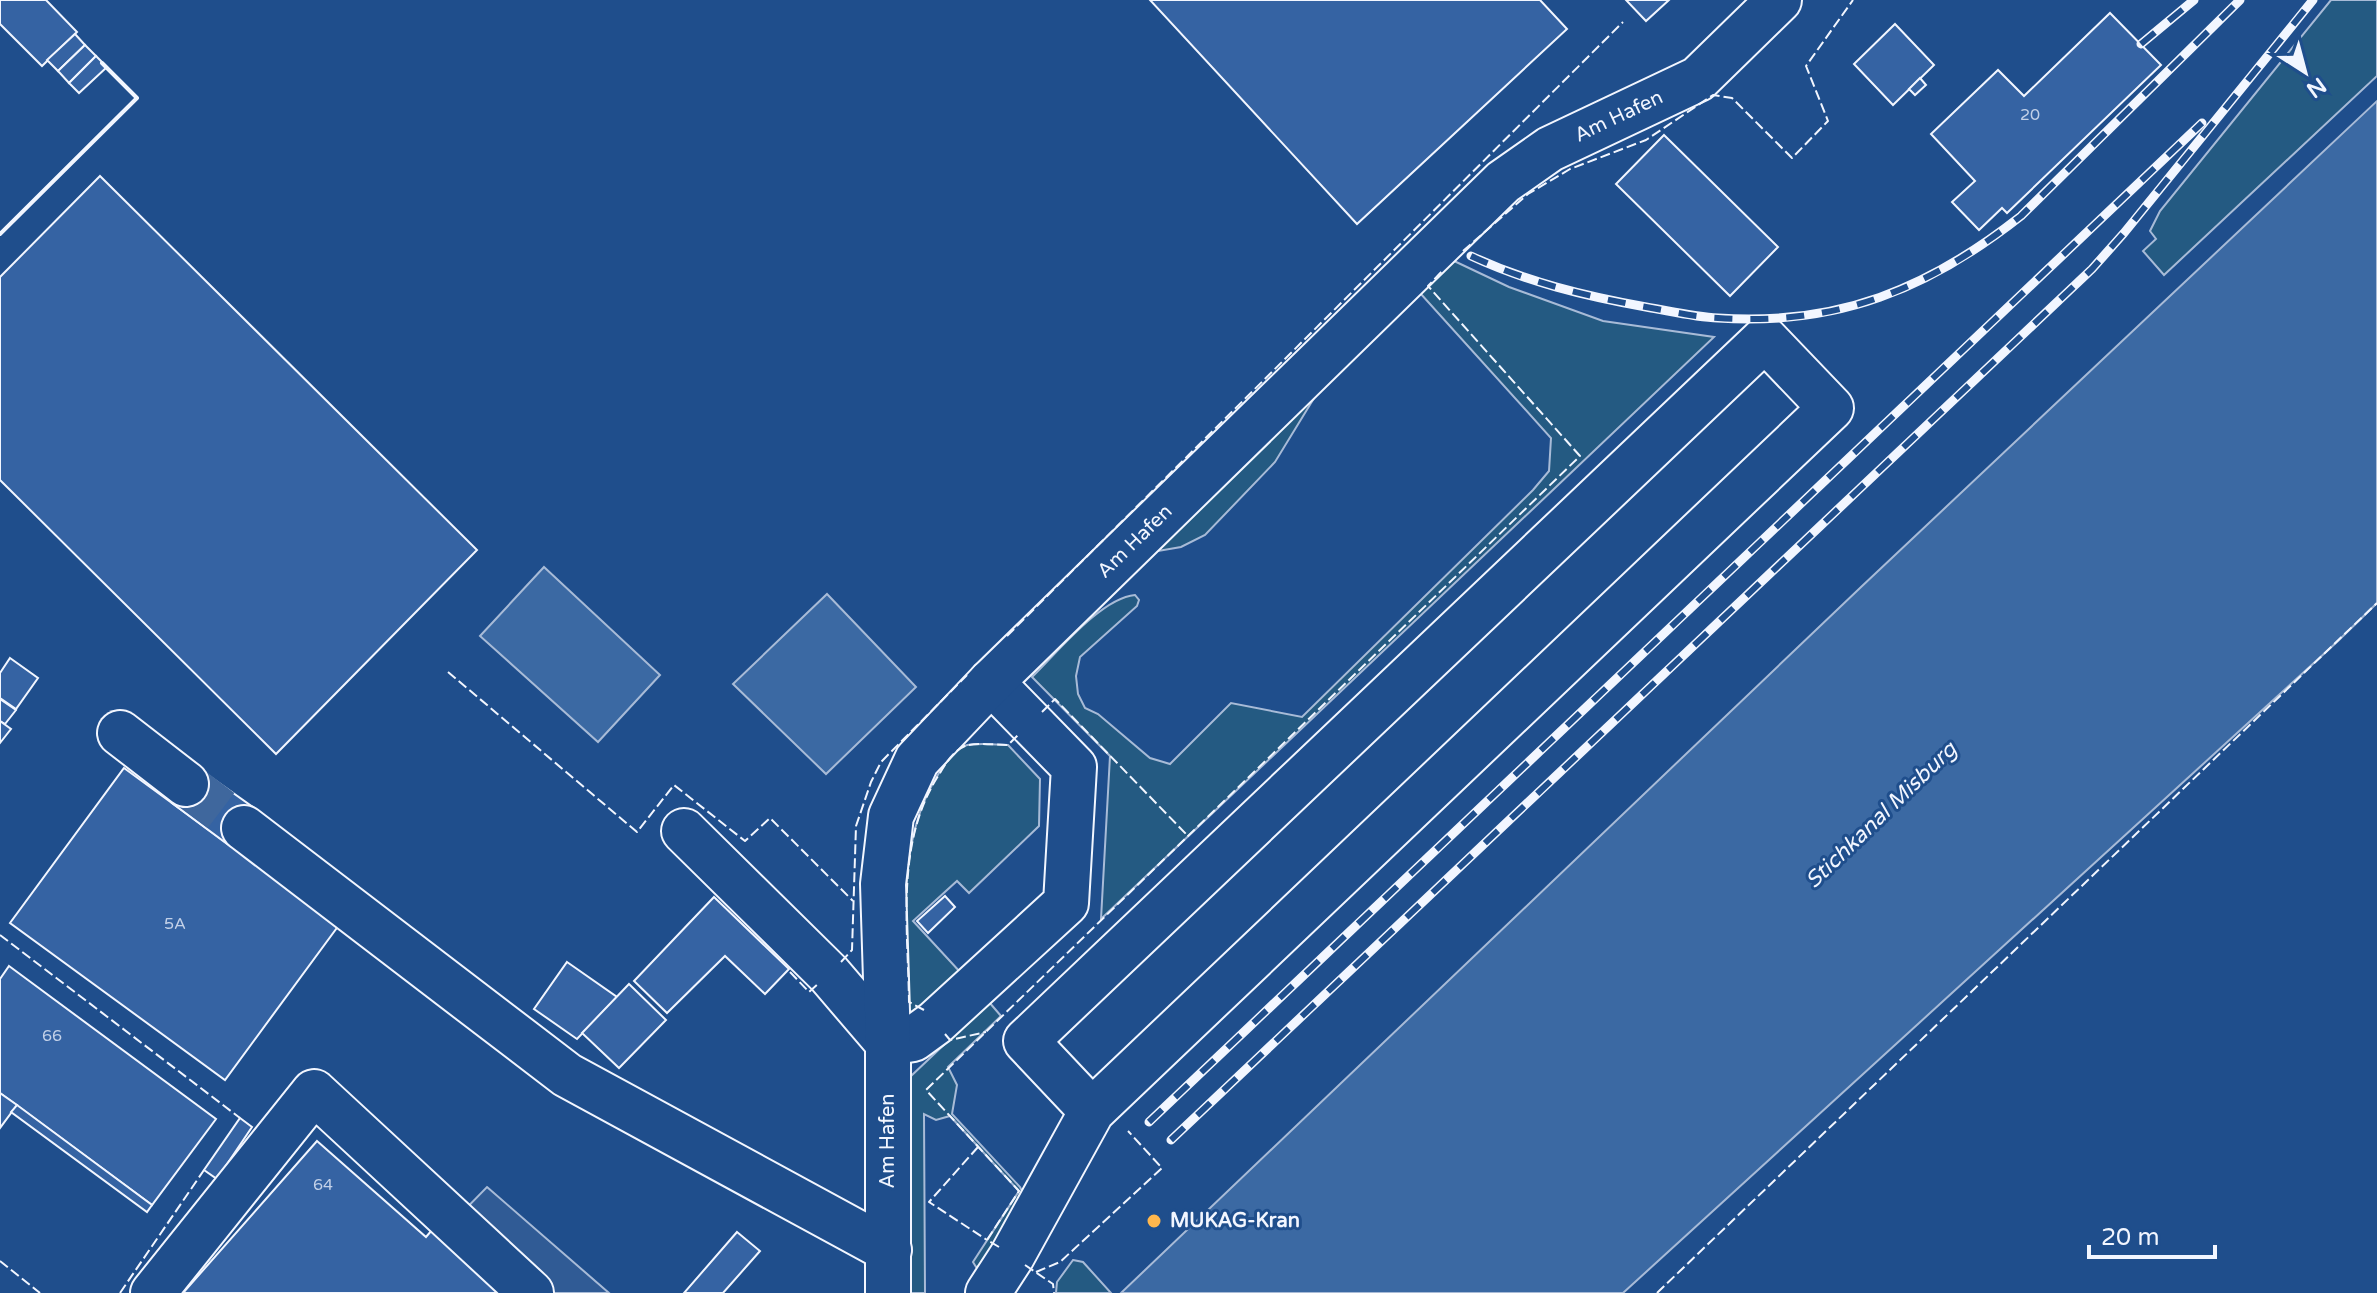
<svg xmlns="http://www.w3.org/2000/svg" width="2377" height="1293" font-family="'Varela Round',sans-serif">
<rect width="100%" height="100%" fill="#1f4e8c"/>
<g fill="#245a82" stroke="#a8bbd7" stroke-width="2">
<path d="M 2331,0 L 2377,0 L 2377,76 L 2164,275 L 2143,251 L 2156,239 L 2150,231 L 2160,211 Z"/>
<path d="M 1452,260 L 1509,287 L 1603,321 L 1714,337 L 1101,919 L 1110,756 L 1032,677 C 1057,653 1101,598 1135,595 L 1139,600 L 1137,606 L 1080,657 L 1076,676 L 1078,694 L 1085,708 L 1098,714 L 1150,758 L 1170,764 L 1231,703 L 1302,717 L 1533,490 L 1549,471 L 1551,438 L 1420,293 Z"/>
<path d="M 1319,390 L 1275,462 L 1205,535 L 1181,547 L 1158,551 Z"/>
<path d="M 1008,745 L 1040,779 L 1039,826 L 969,893 L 957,881 L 913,921 L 961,973 L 915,1016 L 909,1015 C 908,935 893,844 939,773 C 945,764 954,750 964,746 C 976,742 996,745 1008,745 Z"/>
<path d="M 989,1002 L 1001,1016 L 948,1067 L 957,1085 L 952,1114 L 1020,1187 L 1024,1195 L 982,1266 L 976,1267 L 973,1262 L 1019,1191 L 950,1116 L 936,1120 L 924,1114 L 925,1293 L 911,1293 L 910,1077 Z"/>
<path d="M 1073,1260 L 1083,1262 L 1111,1293 L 1056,1293 L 1057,1282 Z"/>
</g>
<path fill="#305b95" stroke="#a8bbd7" stroke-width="2" d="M 487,1187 L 609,1293 L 510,1293 L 442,1233 Z"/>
<g fill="#3b69a3" stroke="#a8bbd7" stroke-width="2">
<path d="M 2377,101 L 2377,603 L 2338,641 L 1623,1293 L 1121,1293 L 1860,588 Z"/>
<path d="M 544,567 L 660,675 L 598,742 L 480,636 Z"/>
<path d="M 827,594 L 916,687 L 826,774 L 733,684 Z"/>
</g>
<g fill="#3563a3" stroke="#f2f6ff" stroke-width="2">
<path d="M 0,0 L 46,0 L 77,32 L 42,66 L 0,24 Z"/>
<path d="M 1150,0 L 1540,0 L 1567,29 L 1357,224 Z"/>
<path d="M 1626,0 L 1669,0 L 1646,21 Z"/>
<path d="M 2110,13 L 2161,65 L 2007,213 L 2002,208 L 1979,230 L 1952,202 L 1975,181 L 1931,134 L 1998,70 L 2024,96 Z"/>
<path d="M 1895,24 L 1934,65 L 1893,105 L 1854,64 Z"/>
<path d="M 75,34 L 85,45 L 58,71 L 47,60 Z"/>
<path d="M 85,45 L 96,56 L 69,83 L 58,71 Z"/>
<path d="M 96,56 L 107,67 L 79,93 L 69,83 Z"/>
<path d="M 1920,78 L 1926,85 L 1915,95 L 1909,89 Z"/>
<path d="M 1664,135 L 1778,247 L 1730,296 L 1616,184 Z"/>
<path d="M 100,176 L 477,550 L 276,754 L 0,480 L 0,277 Z"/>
<path d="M 10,658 L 38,678 L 16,709 L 0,698 L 0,673 Z"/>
<path d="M 0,699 L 16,710 L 5,724 L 0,721 Z"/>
<path d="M 0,721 L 11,729 L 0,743 Z"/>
<path d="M 124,768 L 339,925 L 225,1080 L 10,923 Z"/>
<path d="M 198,768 L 257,810 L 230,846 L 172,803 Z"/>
<path d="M 945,896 L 955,907 L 928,933 L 917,921 Z"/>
<path d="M 714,897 L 789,969 L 765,994 L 725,956 L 667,1013 L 634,981 Z"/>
<path d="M 567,962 L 617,997 L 577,1039 L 534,1009 Z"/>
<path d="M 9,966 L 216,1119 L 152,1205 L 0,1093 L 0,979 Z"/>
<path d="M 629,984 L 666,1020 L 619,1068 L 582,1033 Z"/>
<path d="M 0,1093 L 17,1105 L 0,1128 Z"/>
<path d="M 17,1105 L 152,1205 L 147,1212 L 11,1112 Z"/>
<path d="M 240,1118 L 252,1127 L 217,1179 L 204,1170 Z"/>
<path d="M 317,1141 L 426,1237 L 432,1230 L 503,1293 L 183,1293 Z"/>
<path d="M 737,1232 L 760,1251 L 723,1293 L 684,1293 Z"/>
</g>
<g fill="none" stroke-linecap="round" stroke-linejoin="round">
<path stroke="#3f679d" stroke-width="44" stroke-dasharray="44 22" stroke-linecap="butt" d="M 186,784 L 244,828"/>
<g stroke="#f2f6ff" stroke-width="48">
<g id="minor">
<path d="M 120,733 L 186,784"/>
<path d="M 244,828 L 567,1075 L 889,1250"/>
<path d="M 684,831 L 829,974 L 888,1043 L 913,1039 L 935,1023 L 1066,903 L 1074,767 L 991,682"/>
<path d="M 153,1293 L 314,1092 L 531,1293"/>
<path id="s1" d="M 888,1293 L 888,1043 L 883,884 L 891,816 L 917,760 L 991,682 L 1503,182 L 1550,149 L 1698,79 L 1779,0"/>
<path d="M 988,1293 L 1012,1256 L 1092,1111 L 1831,408 L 1765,339 L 1026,1041 L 1092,1111"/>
</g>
</g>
<use href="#minor" stroke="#1f4e8c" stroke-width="44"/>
<g stroke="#f2f6ff" stroke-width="9">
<g id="rail">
<path d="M 2141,44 L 2194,0"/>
<path d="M 1471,256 C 1527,282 1585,296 1646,307 C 1670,311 1694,317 1718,318 C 1838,326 1928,289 2021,216 L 2240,0"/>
<path d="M 1149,1122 L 2202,123"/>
<path d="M 1171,1140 L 2092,269 L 2124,233 L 2313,0"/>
</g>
</g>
<use href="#rail" stroke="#1f4e8c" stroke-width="6" stroke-dasharray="18" stroke-linecap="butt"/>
<g stroke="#f2f6ff" stroke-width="2" stroke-dasharray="10 4" stroke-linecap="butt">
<path d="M 1463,251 L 1528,194 L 1570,169 L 1646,140 L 1713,95 L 1732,98 L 1792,158 L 1828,121 L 1806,66 L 1853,0"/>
<path d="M 1007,636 L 1623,22"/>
<path d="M 448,672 L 637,832 L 674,785 L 745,841 L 770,818 L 853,901"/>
<path d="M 1042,712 L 1055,699 L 1188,836"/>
<path d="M 0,935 L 240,1118"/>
<path d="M 841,962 L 852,950 L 856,826 L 871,782 L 881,762 L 967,675"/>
<path d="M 790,972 L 809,992 L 818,984"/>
<path d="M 924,1010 L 909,1002 C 908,924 895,841 940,773 C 945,764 954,750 965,746 C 976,742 995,745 1008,745 L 1019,734"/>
<path d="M 945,1034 L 950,1040 L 986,1032"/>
<path d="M 978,1147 L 929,1202 L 987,1240"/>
<path d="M 999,1247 L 987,1240 L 1019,1191 L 926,1090 L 1580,456 L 1428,286 L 1443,270"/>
<path d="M 0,1261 L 40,1293"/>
<path d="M 1025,1265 L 1053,1284 L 1054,1293"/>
<path d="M 1036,1272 L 1060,1262 L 1162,1168 L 1128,1131"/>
<path d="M 120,1293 L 204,1170"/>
<path d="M 1657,1293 L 2377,603"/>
</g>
<path stroke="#f2f6ff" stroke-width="4" d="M 0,234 L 137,98 L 102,63"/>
</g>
<circle fill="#ffb74d" stroke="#1f4e8c" stroke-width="3" cx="1154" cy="1221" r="8"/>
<g text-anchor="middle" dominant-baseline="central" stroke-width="6" stroke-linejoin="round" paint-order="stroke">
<g font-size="16" fill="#c3d1e8">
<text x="2030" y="115">20</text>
<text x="175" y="924">5A</text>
<text x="52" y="1036">66</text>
<text x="323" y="1185">64</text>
</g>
<g font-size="20" fill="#f2f6ff" stroke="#1f4e8c">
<text stroke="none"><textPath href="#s1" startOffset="1496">Am Hafen</textPath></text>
<text stroke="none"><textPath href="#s1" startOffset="848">Am Hafen</textPath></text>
<text transform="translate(888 1141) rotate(-90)">Am Hafen</text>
</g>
<g font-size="20" font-weight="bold" fill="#f2f6ff" stroke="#1f4e8c" text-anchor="start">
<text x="1170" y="1221">MUKAG-Kran</text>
</g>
<g font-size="22" font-style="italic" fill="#f2f6ff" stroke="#1f4e8c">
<text transform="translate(1881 815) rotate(-44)">Stichkanal Misburg</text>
</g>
</g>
<g transform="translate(2305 72) rotate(144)" stroke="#1f4e8c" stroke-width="6" paint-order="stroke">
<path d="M0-6L14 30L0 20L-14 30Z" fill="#f2f6ff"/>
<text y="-12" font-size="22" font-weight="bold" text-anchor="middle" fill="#f2f6ff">N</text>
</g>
<path d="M2089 1245v12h126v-12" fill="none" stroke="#f2f6ff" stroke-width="4"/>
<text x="2101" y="1245" font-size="24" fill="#f2f6ff" stroke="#1f4e8c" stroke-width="6" paint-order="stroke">20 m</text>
</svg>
